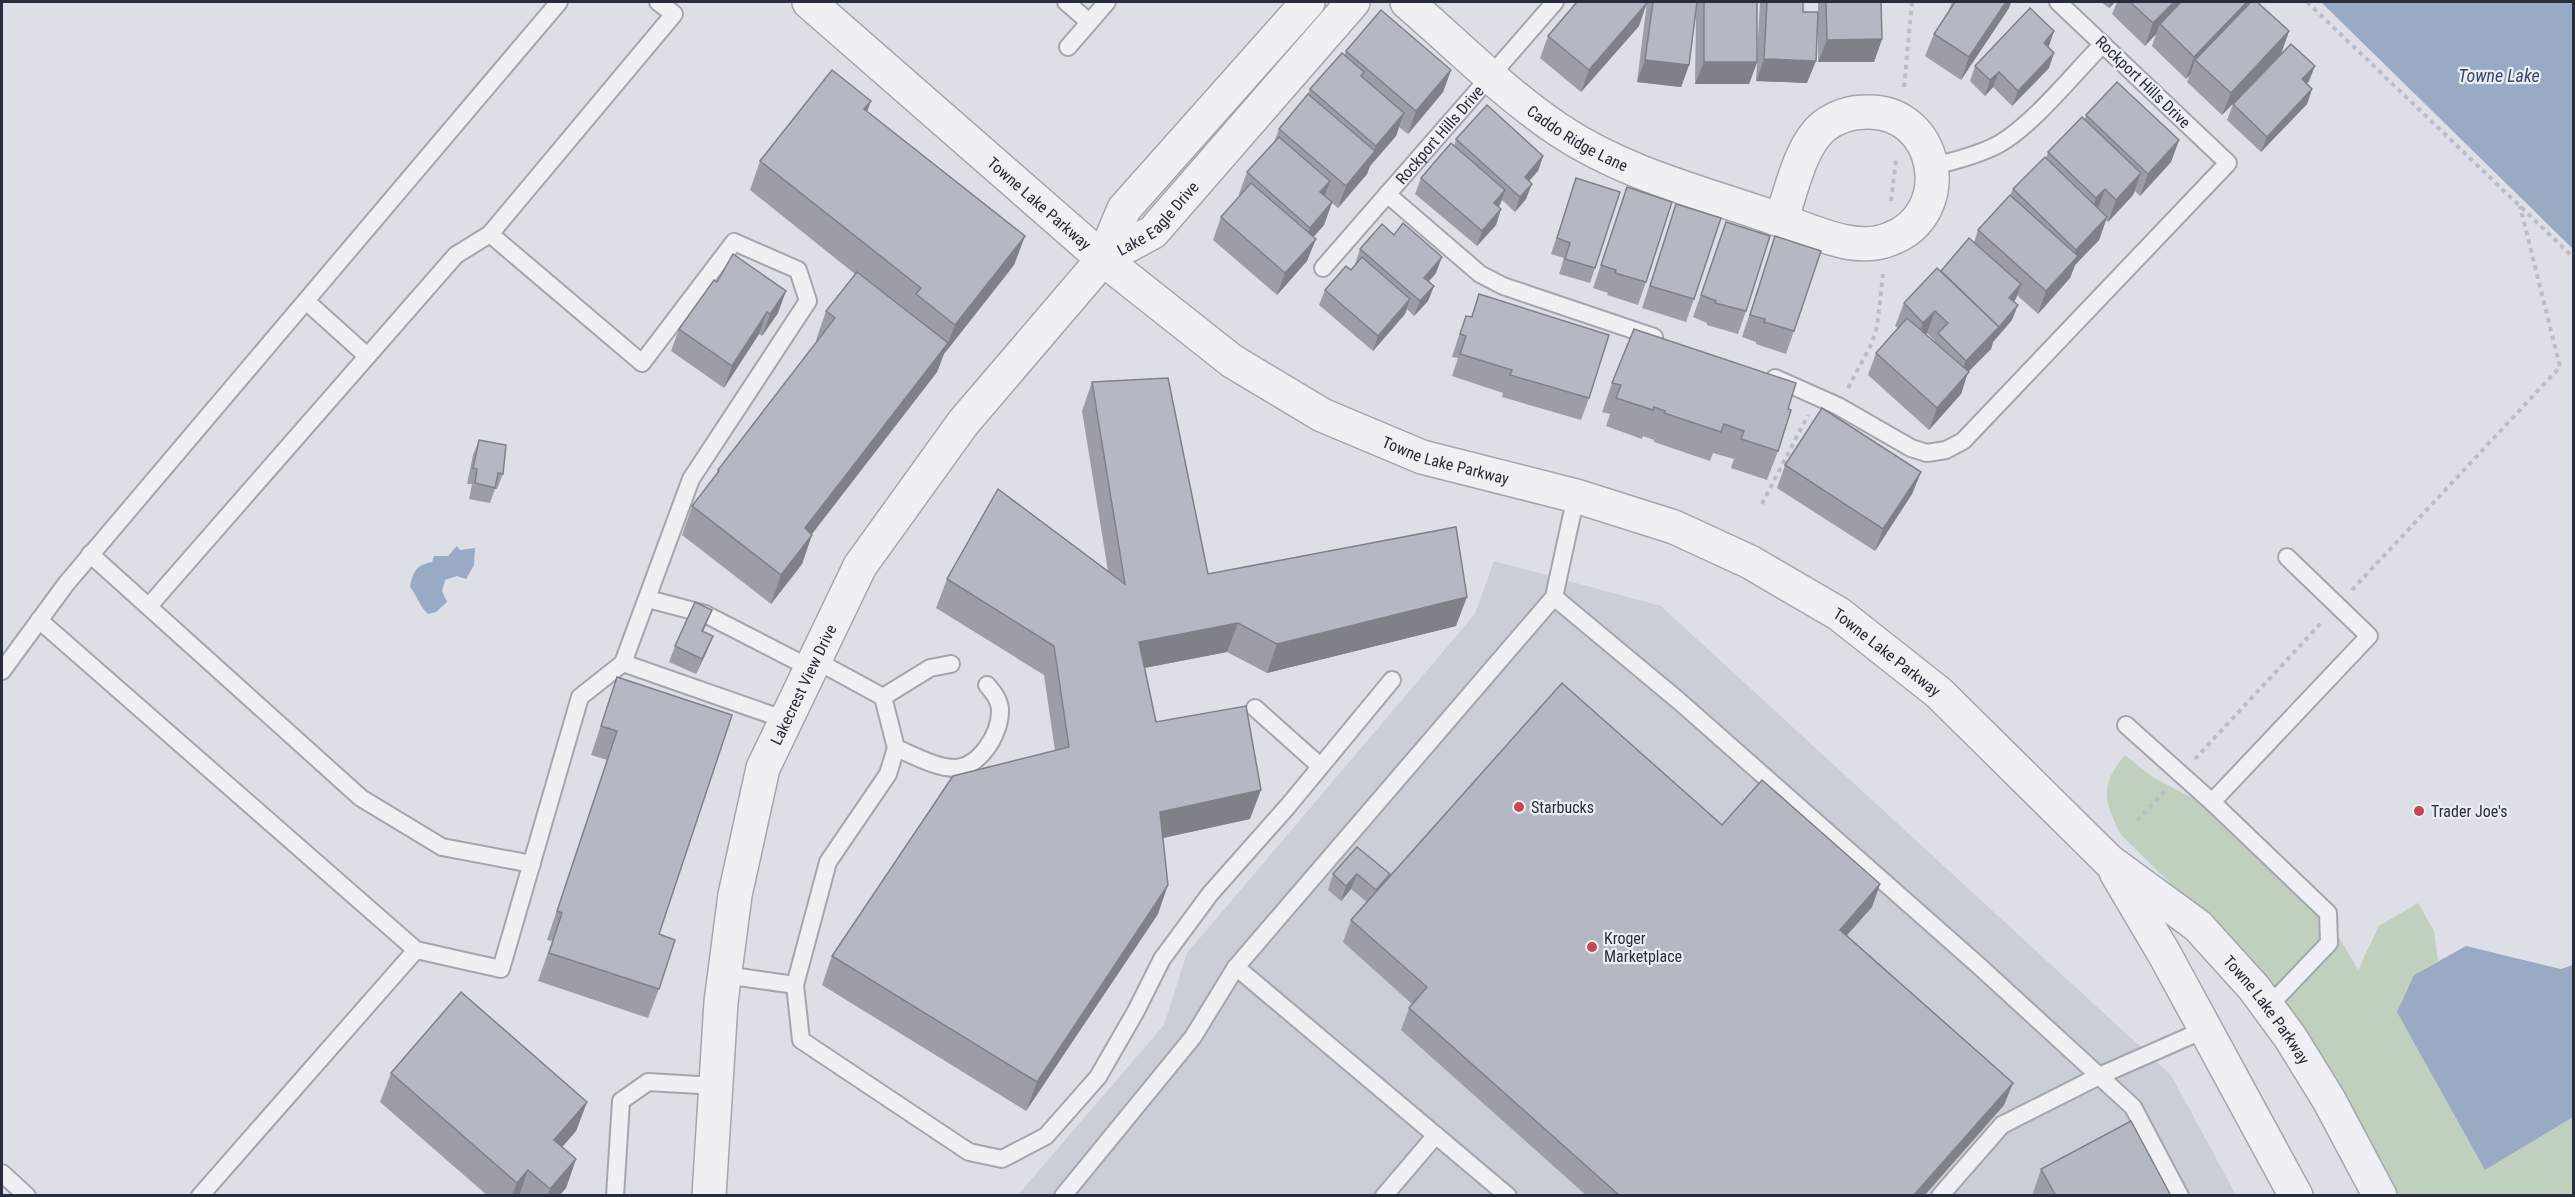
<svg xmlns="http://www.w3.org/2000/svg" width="2575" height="1197" font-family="'Roboto Condensed',sans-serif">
<rect width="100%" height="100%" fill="#dcdfe5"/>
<path fill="#caced7" d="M 1494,561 L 1661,606 L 2171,1075 L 2236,1195 L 1017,1196 L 1164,1025 L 1187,953 L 1475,614 Z"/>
<path fill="#c1cfbe" d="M 2125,755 L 2152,777 L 2216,810 L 2314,895 L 2358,970 L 2379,926 L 2418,903 L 2434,931 L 2438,961 L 2414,975 L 2485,1170 L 2573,1117 L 2573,1195 L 2399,1195 L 2325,1062 L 2251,962 L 2121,835 C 2104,801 2099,786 2125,755 Z"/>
<g fill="#99abc4">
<path d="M 2320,2 L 2573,2 L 2573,249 L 2321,2 Z"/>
<path d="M 457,546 L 460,550 L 475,548 L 474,565 L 466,579 L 457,576 L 445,580 L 442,591 L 447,602 L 436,612 L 428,614 C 419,606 417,595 410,587 C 413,572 416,565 432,562 L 434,556 L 448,556 Z"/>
<path d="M 2466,946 L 2561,969 L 2573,965 L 2573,1117 L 2485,1170 L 2397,1012 L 2414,975 Z"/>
</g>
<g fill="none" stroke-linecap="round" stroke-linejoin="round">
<g stroke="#a2a6af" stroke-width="20">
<g id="service">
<path d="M 1066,2 L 1089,22"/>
<path d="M 1068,47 L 1107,2"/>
<path d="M 1933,166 C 1955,161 1979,155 1999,144 C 2033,125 2074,73 2103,44"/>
<path d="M 1387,194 L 1480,274 L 1503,286 L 1654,337"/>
<path id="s1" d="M 1323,268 L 1555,2"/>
<path d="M 306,301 L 367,356"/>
<path d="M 1775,378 L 1838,406 L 1911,448 L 1927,453 L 1946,450 L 1963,441 L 2228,163 L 2058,2"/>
<path d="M 90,554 L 361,798 L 442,847 L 532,864"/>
<path d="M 1554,597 L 1679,701 L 1978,965 L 2133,1107 L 2180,1196"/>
<path d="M 648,599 L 705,614 L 810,668"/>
<path d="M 149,606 L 456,255 L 490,234"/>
<path d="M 39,620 L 416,950"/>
<path d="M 815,660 L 883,697 L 896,748 L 888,774 L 828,862 L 795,985 L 801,1040 L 969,1152 L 1002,1159 L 1046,1136 L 1098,1077 L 1136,1011 L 1162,959 L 1210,894 L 1288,806 L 1392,680"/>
<path d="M 623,663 L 786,720"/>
<path d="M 2,671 L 66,584 L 559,2"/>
<path d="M 883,697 L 930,668 L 951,664"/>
<path d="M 1255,708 L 1320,766"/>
<path d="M 2126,725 L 2212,802 L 2328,913 L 2329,943 L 2268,1007"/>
<path d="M 896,748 C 913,755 936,768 955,768 C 980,767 1001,733 1000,709 C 999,699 993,692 987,685"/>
<path d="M 2212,802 L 2369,636 L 2287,557"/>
<path d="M 725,975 L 795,985"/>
<path d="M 2,1173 L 27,1196"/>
<path d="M 200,1196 L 416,950 L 501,969 L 580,697 L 623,663 L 691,479 L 808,301 L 798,270 L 734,242 L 642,363 L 490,234 L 674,14 L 658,2"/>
<path d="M 615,1196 L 621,1101 L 648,1082 L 716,1086"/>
<path d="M 1063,1196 L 1193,1037 L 1236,967"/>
<path d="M 1384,1196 L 1436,1135"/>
<path d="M 1508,1196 L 1236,967 L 1554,597 L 1576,496"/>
<path d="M 1940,1196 L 2002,1125 L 2099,1076 L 2206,1029"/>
</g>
</g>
<g stroke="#a2a6af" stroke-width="36">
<g id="minor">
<path id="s2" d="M 1407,2 C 1457,45 1505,94 1559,130 C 1620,171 1692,190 1760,213 C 1788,222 1817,236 1846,242 C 1862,245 1876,245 1890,239 C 1958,214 1939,109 1866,112 C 1851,112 1836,117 1824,126 C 1800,145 1791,193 1781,220"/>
<path id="s3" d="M 1103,259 L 1153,232 L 1353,2"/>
<path id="s4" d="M 709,1196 L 721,1002 L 735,895 L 763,768 L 860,566 L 963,423 L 1103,259 L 1124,209 L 1308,2"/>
</g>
</g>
<g stroke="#a2a6af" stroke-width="36">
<g id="tertiary">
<path id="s5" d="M 809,2 L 1103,259 L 1232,361 L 1322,415 L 1422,457 L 1576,496 L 1674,527 L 1750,562 L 1839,614 L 1939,693 L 2109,861 L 2198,926 L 2254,988 L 2290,1037 L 2329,1100 L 2380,1196"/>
<path d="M 2116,872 L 2165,955 L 2296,1196"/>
</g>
</g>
<g stroke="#bbbdc4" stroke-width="4" stroke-dasharray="4.5 4.5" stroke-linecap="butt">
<path d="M 2307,2 L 2574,258"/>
<path d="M 1904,87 L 1912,2"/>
<path d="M 1891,201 L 1896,160"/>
<path d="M 1848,388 L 1872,343 L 1877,327 L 1883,274"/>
<path d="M 1762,504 L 1808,415"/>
<path d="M 2352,590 L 2560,367 L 2520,206"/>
<path d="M 2195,759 L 2322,622"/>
<path d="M 2137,821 L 2165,791"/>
</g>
<use href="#service" stroke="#eff0f4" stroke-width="16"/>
<use href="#minor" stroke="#eff0f4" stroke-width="33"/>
<use href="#tertiary" stroke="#eff0f4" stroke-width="33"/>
</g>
<g fill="#9b9ea7" fill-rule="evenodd">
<path d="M 1647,2 L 1757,2 L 1757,57 L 1760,2 L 1803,2 L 1803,12 L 1807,83 L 1756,81 L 1757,63 L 1749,84 L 1695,84 L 1696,13 L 1689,65 L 1681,87 L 1637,82 Z"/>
<path d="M 1818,2 L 1881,2 L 1882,39 L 1874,62 L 1818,62 Z"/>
<path d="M 1952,2 L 2011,2 L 2009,8 L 1961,80 L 1925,56 L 1934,34 L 1948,12 Z"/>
<path d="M 2101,2 L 2115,2 L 2109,8 Z"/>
<path d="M 2117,2 L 2250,2 L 2289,31 L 2281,54 L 2222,115 L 2187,82 L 2190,75 L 2186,79 L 2152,46 L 2156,34 L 2145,46 L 2112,14 Z"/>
<path d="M 1639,26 L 1581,92 L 1540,58 L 1548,36 Z"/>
<path d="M 2054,31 L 2048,47 L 2049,68 L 2012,106 L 1993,87 L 1985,96 L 1970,81 L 1975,66 Z"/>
<path d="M 1346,51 L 1451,70 L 1443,92 L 1408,134 L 1399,127 L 1396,136 L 1370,166 L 1367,174 L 1338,208 L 1332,203 L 1324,225 L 1313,237 L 1307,261 L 1277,295 L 1213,240 L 1221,217 L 1240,196 L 1239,194 L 1247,172 L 1274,142 L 1279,129 L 1308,94 L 1310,89 L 1344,55 Z"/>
<path d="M 2309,81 L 2307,84 L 2312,89 L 2307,104 L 2261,152 L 2227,120 L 2233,104 Z"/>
<path d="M 867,111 L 1025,236 L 1014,265 L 944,354 L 937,372 L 812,534 L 802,564 L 771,604 L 682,535 L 692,506 L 715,477 L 718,470 L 817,341 L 816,340 L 826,311 L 855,274 L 750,190 L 760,161 Z"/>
<path d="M 2086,115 L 2179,140 L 2171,162 L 2140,196 L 2135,191 L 2133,195 L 2108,222 L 2106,220 L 2099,240 L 2075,265 L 2070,278 L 2038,314 L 2017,295 L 2013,301 L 2012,320 L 1993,342 L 1991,349 L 1968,372 L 1961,394 L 1929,430 L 1868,375 L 1876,353 L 1898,328 L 1895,326 L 1904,303 L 1974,242 L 1978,230 L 2010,195 L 2013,189 L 2046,158 L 2048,152 L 2085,119 ZM 1927,333 L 1935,341 L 1935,342 L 1926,334 Z"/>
<path d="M 1456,139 L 1543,156 L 1538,171 L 1529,181 L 1526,199 L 1515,212 L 1502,200 L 1498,207 L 1501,209 L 1496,225 L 1477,246 L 1415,194 L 1421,178 L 1454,146 Z"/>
<path d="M 1576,178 L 1595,268 L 1590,283 L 1559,274 L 1564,258 L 1551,254 Z"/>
<path d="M 1627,187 L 1646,282 L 1638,305 L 1607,295 L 1608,293 L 1593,288 Z"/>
<path d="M 1676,204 L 1694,299 L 1686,322 L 1642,308 Z"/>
<path d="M 1726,222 L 1746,311 L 1738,334 L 1707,325 L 1707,323 L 1693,317 Z"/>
<path d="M 1775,236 L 1794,331 L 1786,354 L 1756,344 L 1756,342 L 1742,337 Z"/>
<path d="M 1360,249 L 1436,273 L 1429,281 L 1434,286 L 1428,301 L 1414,316 L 1407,309 L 1405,314 L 1373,351 L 1319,305 L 1325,290 L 1351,270 L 1355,264 Z"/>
<path d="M 717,282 L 778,313 L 762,336 L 759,334 L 724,388 L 671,351 L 679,329 Z"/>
<path d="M 1479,294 L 1589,398 L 1581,420 L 1502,397 L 1503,393 L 1452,376 L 1458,358 L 1452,357 L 1458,338 L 1466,316 L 1471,317 Z"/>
<path d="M 1092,382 L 1208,574 L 1456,626 L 1267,673 L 1227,652 L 1144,668 L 1156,722 L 1250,819 L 1163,838 L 1158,914 L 1026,1111 L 822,985 L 832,956 L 1055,751 L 1044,675 L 936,608 L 947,579 L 1108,571 L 1082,411 Z"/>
<path d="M 1612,383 L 1788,409 L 1778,451 L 1767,480 L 1731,468 L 1734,459 L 1713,453 L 1710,461 L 1654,442 L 1654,440 L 1643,436 L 1642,439 L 1606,426 L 1610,414 L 1602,412 Z"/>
<path d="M 479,440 L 503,474 L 497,489 L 495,489 L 490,503 L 469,499 L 472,484 L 467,484 L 473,455 Z"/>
<path d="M 1785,465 L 1921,472 L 1912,494 L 1875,551 L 1777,488 Z"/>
<path d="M 706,625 L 703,631 L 707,651 L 696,674 L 669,662 L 675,646 Z"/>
<path d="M 617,677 L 659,934 L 659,989 L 648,1018 L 538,981 L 552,941 L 547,940 L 607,760 L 591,755 Z"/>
<path d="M 1722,825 L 1880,884 L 1872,907 L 1847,935 L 2013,1083 L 2004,1105 L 1924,1196 L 1587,1196 L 1401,1030 L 1409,1008 L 1412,1004 L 1343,942 L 1351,920 L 1367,902 L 1351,889 L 1341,901 L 1328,890 L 1333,874 L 1357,847 L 1388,878 Z"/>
<path d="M 391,1073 L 587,1102 L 576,1131 L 562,1147 L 576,1159 L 566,1188 L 559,1196 L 488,1196 L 380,1102 Z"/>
<path d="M 2041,1169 L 2171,1196 L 2032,1196 Z"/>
</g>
<g fill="#7e8188">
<path d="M 2006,2 L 2011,2 L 2009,8 L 1961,80 L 1969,57 Z"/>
<path d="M 2111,2 L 2115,2 L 2109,8 Z"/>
<path d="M 2174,2 L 2187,2 L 2160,24 L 2156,34 L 2145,46 L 2153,23 Z"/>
<path d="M 2247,2 L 2250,2 L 2195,60 L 2190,75 L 2186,79 L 2194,57 Z"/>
<path d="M 1647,3 L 1639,26 L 1581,92 L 1589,70 Z"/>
<path d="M 2054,31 L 2049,46 L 2038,58 L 2044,43 Z"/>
<path d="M 2289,31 L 2281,54 L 2222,115 L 2231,93 Z"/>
<path d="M 1882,39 L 1874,62 L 1818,62 L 1827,40 Z"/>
<path d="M 2054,53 L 2049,68 L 2012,106 L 2018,91 Z"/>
<path d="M 1764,59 L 1816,61 L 1807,83 L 1756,81 Z"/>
<path d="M 1645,60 L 1689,65 L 1681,87 L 1637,82 Z"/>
<path d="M 1704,62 L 1757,62 L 1749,84 L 1695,84 Z"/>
<path d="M 2315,66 L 2309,81 L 2297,94 L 2302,79 Z"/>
<path d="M 1451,70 L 1443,92 L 1408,134 L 1416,111 Z"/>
<path d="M 1999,72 L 1993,87 L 1985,96 L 1990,80 Z"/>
<path d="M 2312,89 L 2307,104 L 2261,152 L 2267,137 Z"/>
<path d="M 871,101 L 860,130 L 864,109 Z"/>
<path d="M 1404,113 L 1396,136 L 1370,166 L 1367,174 L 1338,208 L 1346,186 L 1373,153 L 1376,146 Z"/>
<path d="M 2179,140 L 2171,162 L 2140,196 L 2148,174 Z"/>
<path d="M 1543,156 L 1538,171 L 1519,192 L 1525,177 Z"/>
<path d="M 2141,173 L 2133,195 L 2108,222 L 2116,200 Z"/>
<path d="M 1330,181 L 1322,203 L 1320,192 Z"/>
<path d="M 1532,184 L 1526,199 L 1515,212 L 1520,197 Z"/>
<path d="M 2105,189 L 2097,211 L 2088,220 L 2096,198 Z"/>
<path d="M 1505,190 L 1500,205 L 1489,218 L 1494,203 Z"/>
<path d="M 1332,202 L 1324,225 L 1302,250 L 1310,228 Z"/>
<path d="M 1501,209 L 1496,225 L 1477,246 L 1482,231 Z"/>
<path d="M 2107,217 L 2099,240 L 2075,265 L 2070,278 L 2038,314 L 2046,291 L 2070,264 L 2076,250 Z"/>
<path d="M 1025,236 L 1014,265 L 944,354 L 955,325 Z"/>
<path d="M 1316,239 L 1307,261 L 1277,295 L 1285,273 Z"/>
<path d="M 1442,257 L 1436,273 L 1419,293 L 1424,278 Z"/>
<path d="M 2021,284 L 2016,299 L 2004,313 L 2009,298 Z"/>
<path d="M 1434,286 L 1428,301 L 1414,316 L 1420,301 Z"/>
<path d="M 786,291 L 778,313 L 762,336 L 770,314 Z"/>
<path d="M 1410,299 L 1405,314 L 1373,351 L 1378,336 Z"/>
<path d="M 2018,305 L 2012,320 L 1993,342 L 1991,349 L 1968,372 L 1961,394 L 1929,430 L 1937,408 L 1958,383 L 1966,361 Z"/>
<path d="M 1935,311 L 1927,333 L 1915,345 L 1923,323 Z"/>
<path d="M 767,312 L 759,334 L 724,388 L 732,366 Z"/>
<path d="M 948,343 L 937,372 L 794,557 L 805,528 Z"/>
<path d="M 1921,472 L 1912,494 L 1875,551 L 1883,529 Z"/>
<path d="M 812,535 L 802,564 L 771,604 L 781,575 Z"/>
<path d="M 1467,597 L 1456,626 L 1267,673 L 1277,644 Z"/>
<path d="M 712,610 L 706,625 L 696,646 L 702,631 Z"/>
<path d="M 1238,623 L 1227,652 L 1129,671 L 1139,642 Z"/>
<path d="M 713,636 L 707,651 L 696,674 L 702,659 Z"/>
<path d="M 1261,790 L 1250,819 L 1149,841 L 1160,812 Z"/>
<path d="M 1357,874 L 1351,889 L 1341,901 L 1346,886 Z"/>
<path d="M 1880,884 L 1872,907 L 1832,952 L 1840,930 Z"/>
<path d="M 1168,885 L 1158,914 L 1026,1111 L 1037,1082 Z"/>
<path d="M 2013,1083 L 2004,1105 L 1924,1196 L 1913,1196 Z"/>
<path d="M 587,1102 L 576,1131 L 544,1168 L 554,1140 Z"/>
<path d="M 576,1159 L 566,1188 L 559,1196 L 548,1196 L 550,1189 Z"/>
<path d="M 528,1170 L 519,1196 L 512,1196 L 517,1183 Z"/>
</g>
<g fill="#b4b8c2" stroke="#7e8188" stroke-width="1.5">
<path d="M 1577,2 L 1645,2 L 1647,3 L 1589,70 L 1548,36 Z"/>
<path d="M 1653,2 L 1697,2 L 1689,65 L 1645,60 Z"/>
<rect x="1704" y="2" width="53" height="60"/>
<path d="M 1767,2 L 1803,2 L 1803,12 L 1818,12 L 1816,61 L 1764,59 Z"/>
<path d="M 1826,2 L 1881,2 L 1882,39 L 1827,40 Z"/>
<path d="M 1955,2 L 2006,2 L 1969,57 L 1934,34 Z"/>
<path d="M 2130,2 L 2174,2 L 2153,23 Z"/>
<path d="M 2181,2 L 2247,2 L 2194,57 L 2160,24 Z"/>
<path d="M 2251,2 L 2257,2 L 2289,31 L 2231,93 L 2195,60 Z"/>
<path d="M 2030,8 L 2054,31 L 2044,43 L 2054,53 L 2018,91 L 1999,72 L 1990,80 L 1975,66 Z"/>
<path d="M 1381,10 L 1451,70 L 1416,111 L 1346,51 Z"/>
<path d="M 2291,44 L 2315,66 L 2302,79 L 2312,89 L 2267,137 L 2233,104 Z"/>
<path d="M 1342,53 L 1364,72 L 1361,76 L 1404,113 L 1376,146 L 1310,89 Z"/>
<path d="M 832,70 L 871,101 L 864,109 L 1025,236 L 955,325 L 916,294 L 921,288 L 760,161 Z"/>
<path d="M 2117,82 L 2179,140 L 2148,174 L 2086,115 Z"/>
<path d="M 1308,94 L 1375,151 L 1346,186 L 1279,129 Z"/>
<path d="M 1487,105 L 1543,156 L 1525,177 L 1532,184 L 1520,197 L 1456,139 Z"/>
<path d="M 2082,117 L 2141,173 L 2116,200 L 2105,189 L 2096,198 L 2048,152 Z"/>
<path d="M 1279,137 L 1330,181 L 1320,192 L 1332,202 L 1310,228 L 1247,172 Z"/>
<path d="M 1451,143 L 1505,190 L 1494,203 L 1501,209 L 1482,231 L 1421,178 Z"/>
<path d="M 2045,157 L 2107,217 L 2076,250 L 2013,189 Z"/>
<path d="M 1576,178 L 1620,192 L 1595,268 L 1565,259 L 1570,243 L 1557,238 Z"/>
<path d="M 1251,183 L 1316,239 L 1285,273 L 1221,217 Z"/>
<path d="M 1627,187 L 1672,202 L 1646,282 L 1615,273 L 1616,270 L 1601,265 Z"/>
<path d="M 2010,195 L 2078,256 L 2046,291 L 1978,230 Z"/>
<path d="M 1676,204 L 1721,218 L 1694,299 L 1650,286 Z"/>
<path d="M 1726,222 L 1770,236 L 1746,311 L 1715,303 L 1716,301 L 1701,295 Z"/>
<path d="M 1403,223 L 1442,257 L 1424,278 L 1434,286 L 1420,301 L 1360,249 L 1382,224 L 1394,235 Z"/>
<path d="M 1775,236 L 1821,251 L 1794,331 L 1764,322 L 1765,319 L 1750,315 Z"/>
<path d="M 1969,238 L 2021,284 L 2009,298 L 2018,305 L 1999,327 L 1941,271 Z"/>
<path d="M 733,254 L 786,291 L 770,314 L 767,312 L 732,366 L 679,329 L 714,280 L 717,282 Z"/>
<path d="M 1362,257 L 1410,299 L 1378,336 L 1325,290 L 1346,266 L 1351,270 Z"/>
<path d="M 1937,268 L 1999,327 L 1966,361 L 1938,333 L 1948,323 L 1935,311 L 1923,323 L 1904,303 Z"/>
<path d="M 857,272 L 948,343 L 805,528 L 812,535 L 781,575 L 692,506 L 719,471 L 718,470 L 835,318 L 826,311 Z"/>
<path d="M 1479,294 L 1609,335 L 1589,398 L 1510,375 L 1512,370 L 1460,354 L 1466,336 L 1460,334 L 1466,316 L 1472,317 Z"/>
<path d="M 1907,318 L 1969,372 L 1937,408 L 1876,353 Z"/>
<path d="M 1634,329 L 1796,383 L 1788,409 L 1791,410 L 1778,451 L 1741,439 L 1744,431 L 1724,424 L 1721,432 L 1664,413 L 1665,411 L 1654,407 L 1653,410 L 1616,398 L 1621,385 L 1612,383 Z"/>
<path d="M 1168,378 L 1208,574 L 1456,527 L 1467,597 L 1277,644 L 1238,623 L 1139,642 L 1156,722 L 1246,706 L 1261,790 L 1160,812 L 1168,885 L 1037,1082 L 832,956 L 953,776 L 1069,747 L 1054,646 L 947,579 L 998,489 L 1125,584 L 1092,382 Z"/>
<path d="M 1822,408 L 1921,472 L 1883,529 L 1785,465 Z"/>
<path d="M 479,440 L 506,445 L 503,474 L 498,473 L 495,488 L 475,483 L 477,469 L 473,468 Z"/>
<path d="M 695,602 L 712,610 L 702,631 L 713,636 L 702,659 L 675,646 Z"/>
<path d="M 617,677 L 732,715 L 659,934 L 675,940 L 659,989 L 549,953 L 562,913 L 557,911 L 617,731 L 601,726 Z"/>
<path d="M 1562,683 L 1722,825 L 1762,780 L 1880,884 L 1840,930 L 2013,1083 L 1913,1196 L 1620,1196 L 1409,1008 L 1427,987 L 1351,920 Z"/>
<path d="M 1357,847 L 1390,874 L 1376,890 L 1357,874 L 1346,886 L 1333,874 Z"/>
<path d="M 461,992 L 587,1102 L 554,1140 L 576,1159 L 550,1189 L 528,1170 L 517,1183 L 391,1073 Z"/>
<path d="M 2131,1121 L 2171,1196 L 2056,1196 L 2041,1169 Z"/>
</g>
<g fill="#c54753" stroke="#ebeef3" stroke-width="2">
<circle cx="1519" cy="807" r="6"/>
<circle cx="2419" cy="811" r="6"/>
<circle cx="1592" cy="947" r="6"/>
</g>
<g text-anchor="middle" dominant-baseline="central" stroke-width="4.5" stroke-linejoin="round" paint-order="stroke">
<g font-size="16" fill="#272d3b" stroke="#ebeef3">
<text transform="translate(2143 82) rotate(44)">Rockport Hills Drive</text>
<text stroke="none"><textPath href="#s1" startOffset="177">Rockport Hills Drive</textPath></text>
<text stroke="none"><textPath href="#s2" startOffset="219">Caddo Ridge Lane</textPath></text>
<text stroke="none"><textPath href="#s5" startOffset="306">Towne Lake Parkway</textPath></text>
<text stroke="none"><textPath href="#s3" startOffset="69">Lake Eagle Drive</textPath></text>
<text stroke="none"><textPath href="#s5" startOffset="792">Towne Lake Parkway</textPath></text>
<text stroke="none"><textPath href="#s5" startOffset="1278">Towne Lake Parkway</textPath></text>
<text stroke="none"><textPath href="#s4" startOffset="525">Lakecrest View Drive</textPath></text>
<text stroke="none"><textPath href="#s5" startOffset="1802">Towne Lake Parkway</textPath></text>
</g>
<g font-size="16" fill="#272d3b" stroke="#ebeef3" text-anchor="start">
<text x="1531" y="807">Starbucks</text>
<text x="2431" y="811">Trader Joe's</text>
<text x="1604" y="938">Kroger<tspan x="1604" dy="18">Marketplace</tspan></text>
</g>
<g font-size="18" font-style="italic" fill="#344a6c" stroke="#ebeef3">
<text x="2499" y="75">Towne Lake</text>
</g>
</g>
<rect width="2575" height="1197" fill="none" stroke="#272d3b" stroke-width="6"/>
</svg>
